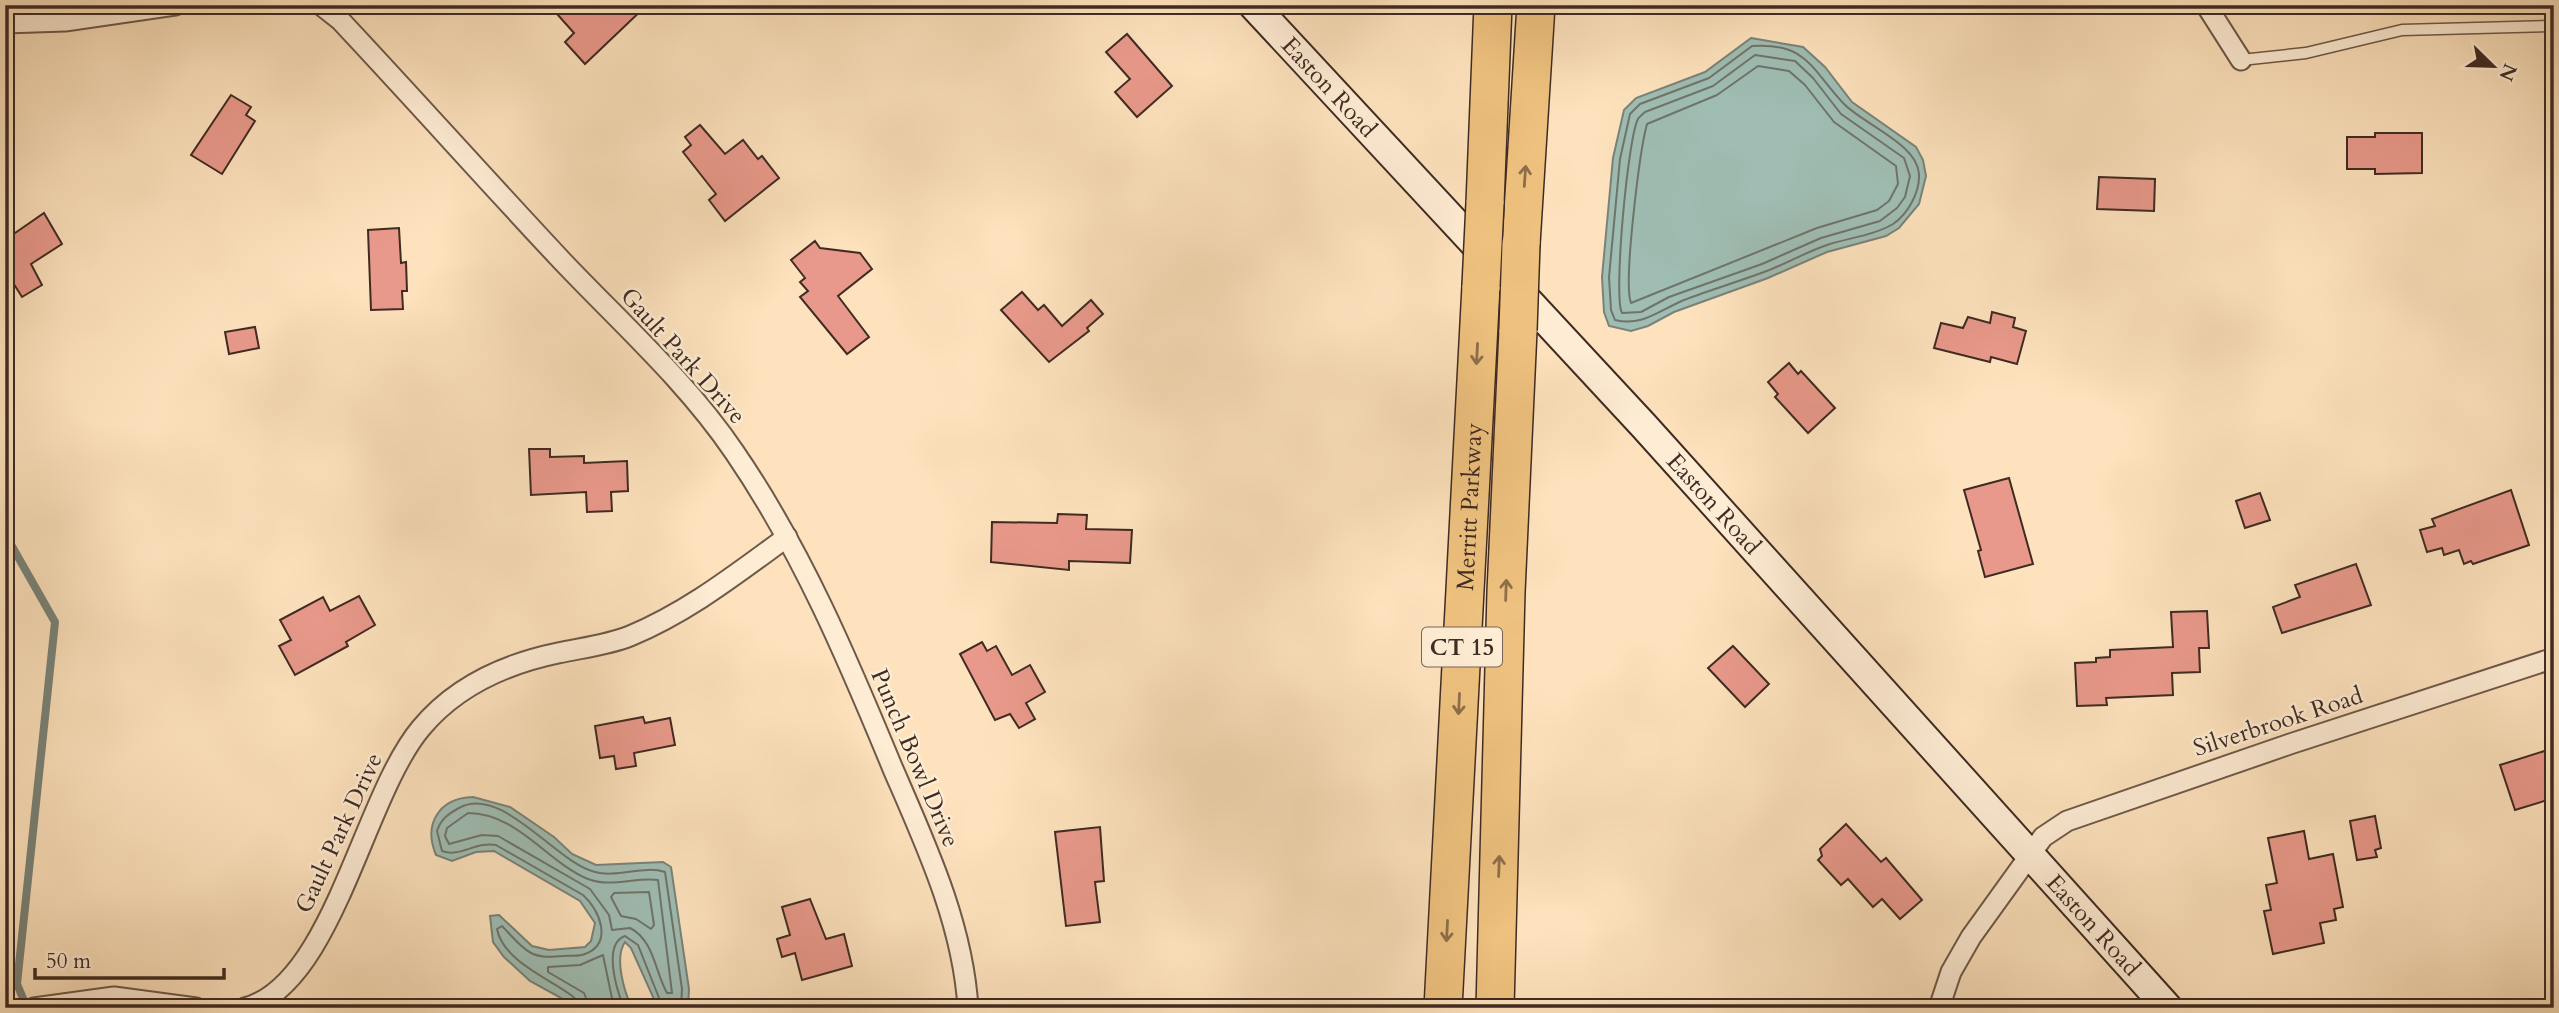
<svg xmlns="http://www.w3.org/2000/svg" width="2559" height="1013" font-family="Cardo,serif">
<rect width="100%" height="100%" fill="#fde2bd"/>
<filter id="stains"><feTurbulence type="fractalNoise" baseFrequency=".00286" numOctaves="4"/><feColorMatrix values="0 0 0 0 .2 0 0 0 0 .09 0 0 0 0 .02 0 0 0 .5 -.17"/></filter>
<radialGradient id="worn" r=".72"><stop offset=".6" stop-color="#630" stop-opacity="0"/><stop offset="1" stop-color="#630" stop-opacity=".3"/></radialGradient>
<g fill="#9fbdb3" stroke="#798379" stroke-width="2">
<path d="M 1751,38 L 1803,47 L 1825,67 L 1852,102 L 1916,147 L 1923,160 L 1926,176 L 1919,204 L 1899,228 L 1886,236 L 1827,252 L 1768,278 L 1674,312 L 1648,326 L 1631,331 L 1609,326 L 1604,312 L 1602,277 L 1613,158 L 1624,110 L 1636,98 L 1705,72 Z"/>
<path d="M 473,797 L 510,807 L 554,837 L 572,854 L 596,865 L 663,862 L 671,867 L 689,989 L 688,1008 L 658,1008 L 631,948 L 625,942 C 614,958 624,991 632,1008 L 579,1008 L 530,981 L 504,957 L 493,942 L 490,916 L 499,915 L 532,946 L 549,950 L 585,947 L 591,941 L 595,923 L 580,901 L 494,851 L 476,852 L 452,861 L 436,855 C 423,824 439,798 473,797 Z"/>
</g>
<g fill="none" stroke-linecap="round" stroke-linejoin="round">
<g stroke="#6f746a" stroke-width="2">
<path d="M 1752,46 C 1808,42 1812,71 1844,104 C 1865,125 1917,144 1919,174 C 1920,192 1908,214 1893,224 C 1875,235 1848,238 1827,245 C 1806,252 1786,264 1764,272 C 1737,282 1710,290 1684,300 C 1660,310 1642,327 1615,320 L 1611,310 L 1609,277 L 1620,159 L 1630,114 L 1640,104 L 1709,78 Z"/>
<path d="M 1755,55 L 1795,61 L 1813,78 L 1841,114 L 1904,158 L 1910,176 L 1905,197 L 1897,208 L 1880,221 L 1821,238 L 1762,264 L 1669,297 L 1641,312 L 1622,313 C 1613,297 1628,137 1638,119 C 1639,117 1644,113 1645,112 L 1713,86 Z"/>
<path d="M 1758,66 L 1789,71 L 1805,85 L 1834,122 L 1896,166 L 1898,184 L 1889,201 L 1877,210 L 1817,228 L 1631,303 C 1623,283 1640,149 1647,124 L 1717,95 Z"/>
<path d="M 468,813 C 517,813 547,862 588,879 C 610,888 636,877 658,880 L 672,993 L 667,993 C 655,972 654,940 630,928 L 612,930 L 609,915 L 590,889 L 498,836 L 482,835 L 449,844 L 445,836 L 447,828 Z"/>
<path d="M 649,892 L 654,925 L 651,929 L 636,919 L 621,916 L 611,897 L 614,893 Z"/>
<path d="M 581,1008 C 579,988 505,970 497,929 L 502,926 C 511,935 520,947 531,953 C 541,958 552,957 563,956 C 571,955 578,957 585,954 C 614,943 599,909 583,895 L 496,845 C 477,841 459,858 442,851 L 437,831 C 441,819 448,814 459,808 C 502,784 556,863 595,872 C 617,878 644,865 665,872 L 682,989 L 681,1008"/>
<path d="M 590,1008 L 584,993 L 548,972 L 548,967 L 580,965 L 603,955 L 614,1008"/>
<path d="M 624,1008 C 617,991 602,944 625,936 L 638,945 L 663,1008"/>
</g>
<path stroke="#798379" stroke-width="8" d="M 5,534 L 55,622 L 17,984 L 27,1008"/>
</g>
<g fill="#e9998b" stroke="#3f2b22" stroke-width="2">
<path d="M 549,5 L 647,5 L 585,64 L 565,42 L 574,33 Z"/>
<path d="M 1127,34 L 1172,86 L 1137,117 L 1115,92 L 1130,79 L 1106,52 Z"/>
<path d="M 231,95 L 251,107 L 246,115 L 255,121 L 222,174 L 191,155 Z"/>
<path d="M 700,125 L 725,154 L 743,140 L 758,159 L 762,156 L 779,178 L 725,221 L 709,200 L 716,194 L 683,152 L 691,145 L 685,137 Z"/>
<path d="M 2375,133 L 2422,133 L 2422,173 L 2375,174 L 2375,169 L 2347,169 L 2347,137 L 2375,137 Z"/>
<path d="M 2099,177 L 2155,179 L 2154,211 L 2097,209 Z"/>
<path d="M 44,213 L 62,244 L 31,264 L 42,285 L 22,297 L 5,270 L 5,240 Z"/>
<path d="M 399,228 L 401,263 L 406,262 L 407,291 L 402,291 L 403,309 L 371,310 L 368,230 Z"/>
<path d="M 815,241 L 820,248 L 860,253 L 872,269 L 838,296 L 869,337 L 847,354 L 800,297 L 808,291 L 800,282 L 805,278 L 791,260 Z"/>
<path d="M 1022,292 L 1038,310 L 1044,305 L 1062,326 L 1091,300 L 1103,314 L 1087,328 L 1089,331 L 1049,362 L 1001,310 Z"/>
<path d="M 1992,312 L 2015,318 L 2013,327 L 2026,331 L 2017,364 L 1991,357 L 1990,362 L 1934,348 L 1941,323 L 1963,328 L 1968,317 L 1990,323 Z"/>
<path d="M 255,327 L 259,348 L 229,354 L 225,332 Z"/>
<path d="M 1789,363 L 1798,374 L 1801,371 L 1835,408 L 1808,433 L 1775,397 L 1778,394 L 1768,382 Z"/>
<path d="M 529,449 L 550,449 L 550,457 L 584,456 L 584,463 L 627,461 L 628,491 L 611,492 L 612,511 L 587,512 L 586,492 L 531,495 Z"/>
<path d="M 2009,478 L 2033,564 L 1985,577 L 1978,551 L 1981,550 L 1964,490 Z"/>
<path d="M 2511,490 L 2529,545 L 2473,564 L 2471,561 L 2464,564 L 2459,550 L 2444,555 L 2442,548 L 2427,552 L 2420,530 L 2435,526 L 2432,519 Z"/>
<path d="M 2260,493 L 2270,520 L 2245,528 L 2236,501 Z"/>
<path d="M 1058,514 L 1087,515 L 1086,529 L 1132,530 L 1130,563 L 1069,561 L 1069,570 L 991,562 L 992,522 L 1057,523 Z"/>
<path d="M 2356,564 L 2371,605 L 2282,633 L 2273,607 L 2300,597 L 2295,585 Z"/>
<path d="M 359,596 L 375,625 L 346,642 L 348,646 L 295,675 L 279,646 L 291,640 L 280,620 L 323,597 L 330,611 Z"/>
<path d="M 2207,611 L 2209,648 L 2199,648 L 2200,672 L 2172,673 L 2173,695 L 2106,698 L 2107,705 L 2077,706 L 2075,663 L 2096,662 L 2096,658 L 2110,657 L 2110,650 L 2173,647 L 2171,612 Z"/>
<path d="M 982,642 L 987,651 L 996,646 L 1012,675 L 1030,665 L 1045,692 L 1026,703 L 1035,719 L 1019,728 L 1010,714 L 995,720 L 960,654 Z"/>
<path d="M 1733,646 L 1769,684 L 1745,707 L 1708,668 Z"/>
<path d="M 643,717 L 645,723 L 670,718 L 675,745 L 634,753 L 636,766 L 616,769 L 614,756 L 600,758 L 595,726 Z"/>
<path d="M 2554,748 L 2554,798 L 2515,810 L 2500,765 Z"/>
<path d="M 2375,816 L 2381,848 L 2375,850 L 2377,857 L 2357,860 L 2350,821 Z"/>
<path d="M 1846,824 L 1881,862 L 1886,858 L 1922,900 L 1900,919 L 1882,899 L 1873,907 L 1848,879 L 1841,885 L 1818,860 L 1822,856 L 1820,849 Z"/>
<path d="M 1100,827 L 1104,881 L 1095,882 L 1100,922 L 1066,926 L 1055,832 Z"/>
<path d="M 2304,831 L 2309,859 L 2333,854 L 2343,907 L 2334,909 L 2336,920 L 2320,923 L 2324,943 L 2273,954 L 2264,911 L 2271,910 L 2266,885 L 2277,883 L 2268,838 Z"/>
<path d="M 810,899 L 826,939 L 844,934 L 852,966 L 802,980 L 795,953 L 782,957 L 777,939 L 790,935 L 782,907 Z"/>
</g>
<g fill="none" stroke-linecap="round" stroke-linejoin="round">
<g stroke="#6e5949" stroke-width="13">
<path id="service" d="M 2241,60 L 2306,53 L 2402,30 L 2554,26"/>
</g>
<g stroke="#6e5949" stroke-width="23">
<g id="minor">
<path d="M 321,5 L 340,20 C 415,100 488,182 563,262 C 622,324 687,382 735,453 C 802,551 848,660 893,769 C 926,845 963,924 968,1008"/>
<path d="M 2206,5 L 2241,60"/>
<path d="M 5,23 L 65,21 L 175,5"/>
<path d="M 34,1008 L 114,997 L 196,1008"/>
<path d="M 245,1008 C 333,985 363,797 421,728 C 456,686 505,664 558,653 C 581,648 608,645 630,636 C 688,612 736,574 787,537"/>
<path d="M 1939,1008 L 1951,972 L 1971,937 L 2043,837 L 2067,821 L 2290,744 L 2554,658"/>
</g>
</g>
<g stroke="#3f2b22" stroke-width="32">
<g id="secondary">
<path id="s1" d="M 1253,5 L 1644,426 L 2168,1008"/>
</g>
</g>
<g stroke="#3f2b22" stroke-width="40">
<g id="motorway">
<path d="M 1485,203 L 1493,5"/>
<path d="M 1521,244 L 1536,5"/>
<path id="s2" d="M 1443,1008 L 1481,286"/>
<path d="M 1495,1008 L 1506,592 L 1518,330"/>
</g>
</g>
<use href="#service" stroke="#feecd4" stroke-width="10"/>
<use href="#minor" stroke="#feecd4" stroke-width="19"/>
<use href="#secondary" stroke="#feecd4" stroke-width="28"/>
<use href="#motorway" stroke="#eec17e" stroke-width="37"/>
<g stroke="#3f2b22" stroke-width="40" stroke-linecap="butt">
<g id="motorway-bridge">
<path d="M 1481,286 L 1485,203"/>
<path d="M 1518,330 L 1521,244"/>
</g>
</g>
<use href="#motorway-bridge" stroke="#eec17e" stroke-width="37"/>
</g>
<defs><path id="oneway-shaft" d="M-6 0H5M1.5-3L5.5 0L1.5 3" fill="none" stroke-width="1.6" stroke-linecap="round" stroke-linejoin="round" transform="scale(1.75)"/></defs>
<g stroke="#8e6e4b">
<use href="#oneway-shaft" transform="translate(1525 176) rotate(-86)"/>
<use href="#oneway-shaft" transform="translate(1477 354) rotate(93)"/>
<use href="#oneway-shaft" transform="translate(1506 590) rotate(-88)"/>
<use href="#oneway-shaft" transform="translate(1459 704) rotate(93)"/>
<use href="#oneway-shaft" transform="translate(1499 866) rotate(-88)"/>
<use href="#oneway-shaft" transform="translate(1447 931) rotate(93)"/>
</g>
<g text-anchor="middle" dominant-baseline="central" stroke-width="5" stroke-linejoin="round" paint-order="stroke">
<rect fill="#feecd4" stroke="#786557" stroke-width="2" x="1422" y="627.5" width="80" height="39" rx="5"/>
<g font-size="23" font-weight="bold" fill="#3f2b22">
<text x="1462" y="647">CT 15</text>
</g>
<g font-size="24" fill="#3f2b22" stroke="#feecd4">
<text stroke="none"><textPath href="#s1" startOffset="112">Easton Road</textPath></text>
<text transform="translate(683 356) rotate(48)">Gault Park Drive</text>
<text stroke="none"><textPath href="#s1" startOffset="679">Easton Road</textPath></text>
<text stroke="none"><textPath href="#s2" startOffset="502">Merritt Parkway</textPath></text>
<text transform="translate(2278 722) rotate(-18)">Silverbrook Road</text>
<text transform="translate(915 758) rotate(67)">Punch Bowl Drive</text>
<text transform="translate(339 833) rotate(-65)">Gault Park Drive</text>
<text stroke="none"><textPath href="#s1" startOffset="1246">Easton Road</textPath></text>
</g>
</g>
<rect width="2559" height="1013" fill="none" stroke="#fde2bd" stroke-width="28"/>
<rect x="7" y="7" width="2545" height="999" fill="none" stroke="#3f2b22" stroke-width="3.5"/>
<rect x="14" y="14" width="2531" height="985" fill="none" stroke="#3f2b22" stroke-width="2"/>
<g transform="translate(2493 66) rotate(113)" stroke="#feecd4" stroke-width="5" paint-order="stroke">
<path d="M0-5L12 26L0 18L-12 26Z" fill="#3f2b22"/>
<text y="-10" font-size="19" font-weight="bold" text-anchor="middle" fill="#3f2b22">N</text>
</g>
<path d="M35 968v10h189v-10" fill="none" stroke="#3f2b22" stroke-width="3.5"/>
<text x="46" y="968" font-size="21" fill="#3f2b22" stroke="#feecd4" stroke-width="5" paint-order="stroke">50 m</text>
<rect width="100%" height="100%" filter="url(#stains)"/>
<rect width="100%" height="100%" fill="url(#worn)"/>
</svg>
